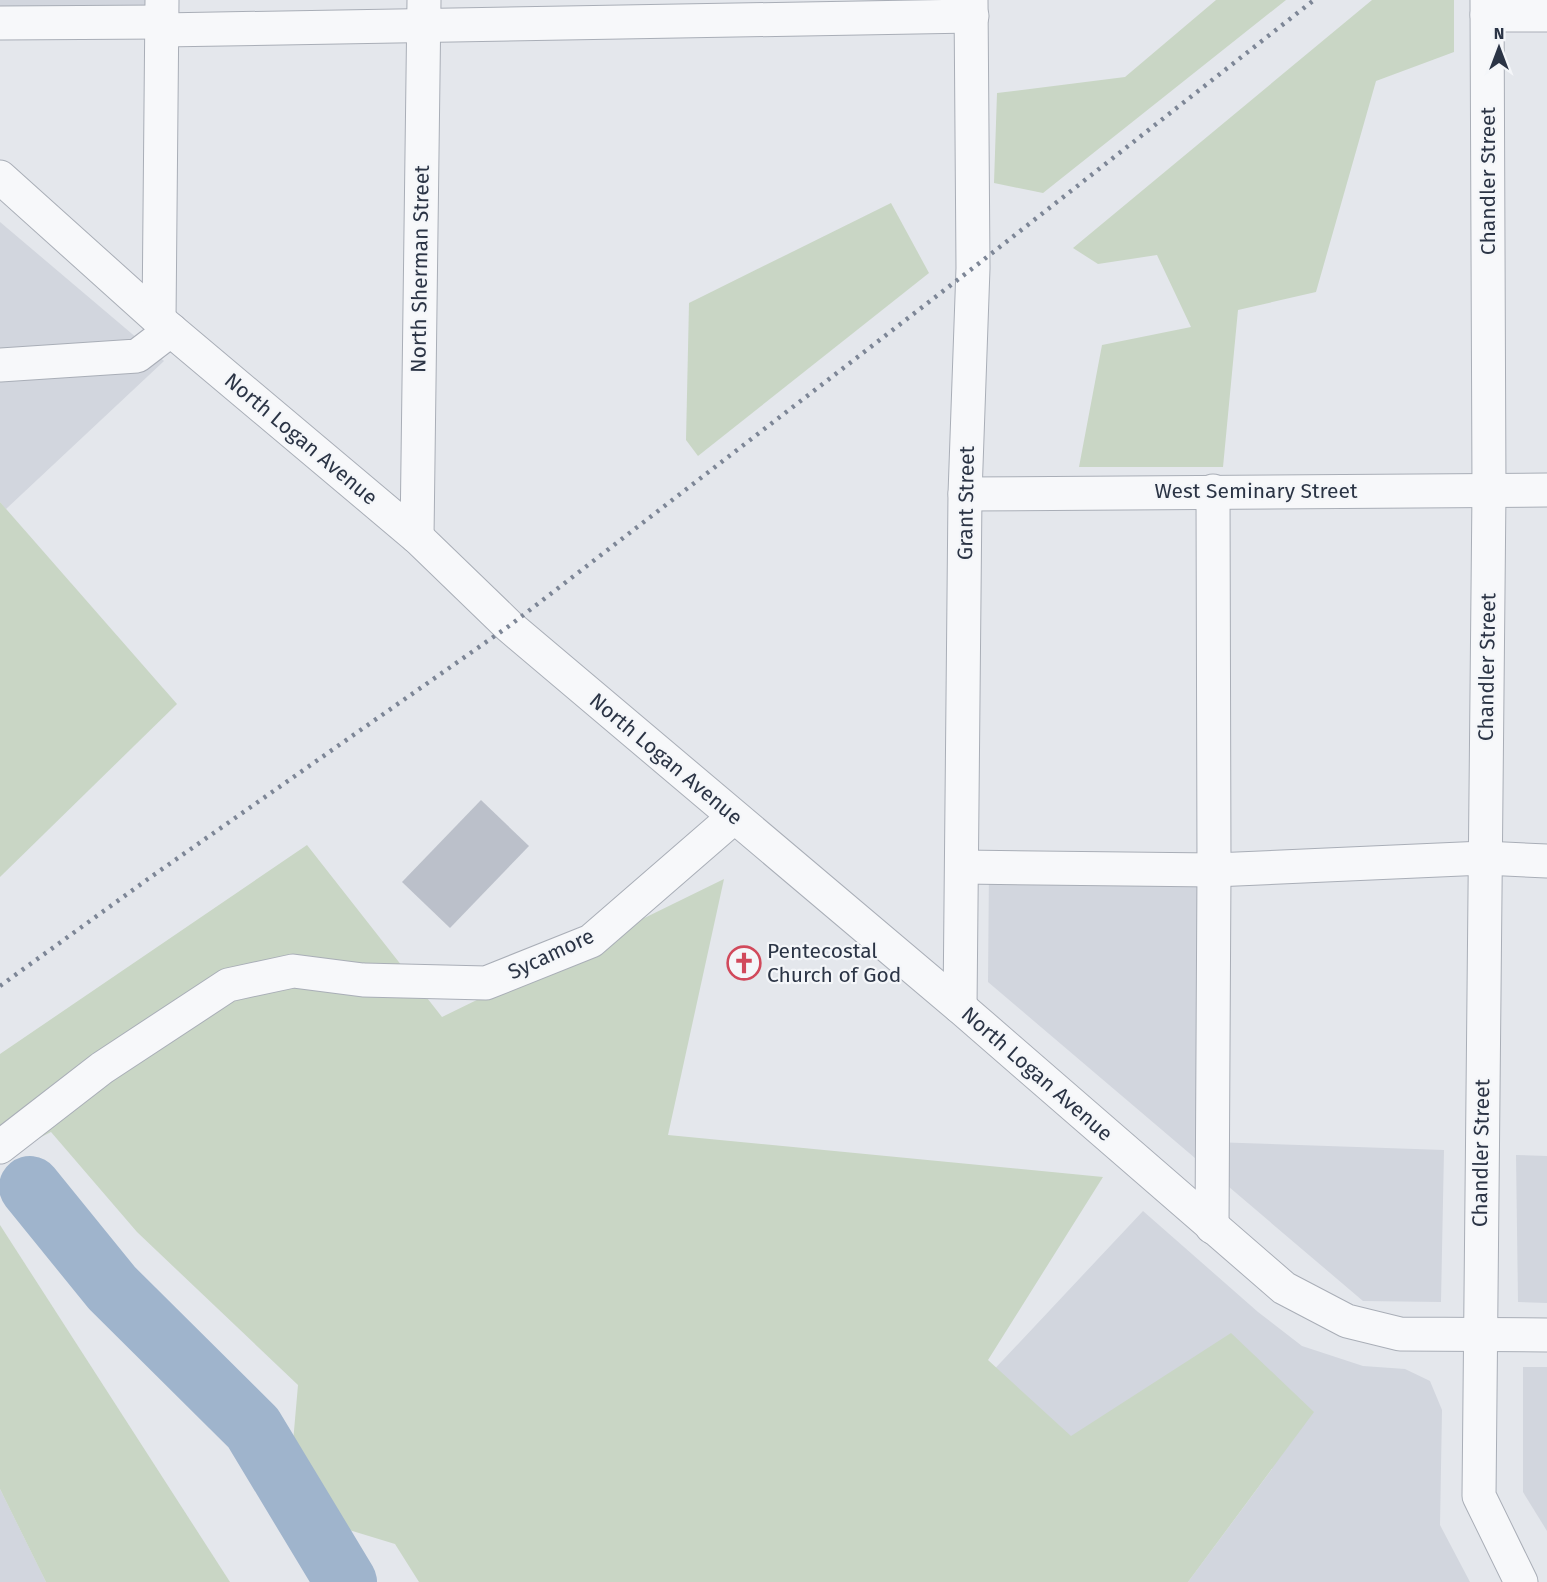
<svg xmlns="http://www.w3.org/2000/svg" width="1547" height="1582" font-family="'Fira Sans',sans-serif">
<rect width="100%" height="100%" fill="#e4e7ec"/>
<g fill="#d2d6de">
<path d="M 0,0 L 162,0 L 162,22 L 0,23 Z"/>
<path d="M 0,222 L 164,361 L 6,509 L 0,502 Z"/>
<path d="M 989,867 L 1214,870 L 1212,1142 L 1444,1150 L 1441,1302 L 1363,1301 L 988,982 Z"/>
<path d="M 1516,1155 L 1547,1156 L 1547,1303 L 1518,1302 Z"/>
<path d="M 1143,1211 L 1258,1312 L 1302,1346 L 1363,1366 L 1405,1369 L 1430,1381 L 1442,1410 L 1440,1525 L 1470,1582 L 1188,1582 L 1272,1469 L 1094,1471 L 987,1377 Z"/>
<path d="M 1523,1367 L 1547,1367 L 1547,1531 L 1523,1492 Z"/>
<path d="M 0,1489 L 46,1582 L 0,1582 Z"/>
</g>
<g fill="#c9d6c5">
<path d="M 1216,0 L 1286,0 L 1043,193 L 994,183 L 997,93 L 1125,77 Z"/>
<path d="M 1372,0 L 1454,0 L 1454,52 L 1376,81 L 1316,292 L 1238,310 L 1223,467 L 1079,467 L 1102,345 L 1191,327 L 1157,255 L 1098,264 L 1073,248 Z"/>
<path d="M 891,203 L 929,273 L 698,456 L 686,440 L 689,303 Z"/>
<path d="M 0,502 L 177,704 L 0,877 Z"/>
<path d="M 307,845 L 442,1017 L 724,879 L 668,1135 L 1103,1177 L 988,1360 L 1071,1436 L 1231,1333 L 1314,1412 L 1188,1582 L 419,1582 L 395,1544 L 287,1511 L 298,1385 L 137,1232 L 51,1132 L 0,1158 L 0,1054 Z"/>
<path d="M 0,1225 L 230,1582 L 46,1582 L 0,1489 Z"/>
</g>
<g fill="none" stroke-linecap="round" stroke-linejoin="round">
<path stroke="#9fb4cc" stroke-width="62" d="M 30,1187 L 112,1288 L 253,1428 L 346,1582"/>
</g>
<path fill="#bbc0ca" d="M 481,800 L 529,846 L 450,928 L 402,882 Z"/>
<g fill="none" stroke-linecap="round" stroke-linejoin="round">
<g stroke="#a9aeb7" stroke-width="35">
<g id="minor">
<path d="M 1487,0 L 1489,491 L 1479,1496 L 1521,1582"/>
<path d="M 1487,15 L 1547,15"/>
<path d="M 0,23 L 162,22"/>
<path d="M 162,30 L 972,16"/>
<path d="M 0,177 L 159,320 L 417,537 L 509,626 L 960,1007 L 1284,1288 L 1347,1321 L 1400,1334 L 1547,1335"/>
<path d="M 159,320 L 162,0"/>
<path d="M 0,365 L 137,356 L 171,330"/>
<path d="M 965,494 L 1547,490"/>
<path d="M 417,537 L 424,0"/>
<path d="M 963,867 L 1214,870 L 1484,858 L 1547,861"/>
<path d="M 960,1007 L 965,494 L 973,268 L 971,0"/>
<path d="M 0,1147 L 102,1068 L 228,985 L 293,971 L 363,980 L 486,983 L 591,941 L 734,817"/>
<path d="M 1212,1227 L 1214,870 L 1213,491"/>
</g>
</g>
<use href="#minor" stroke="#f7f8fa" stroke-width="33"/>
<path stroke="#7d8696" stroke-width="4.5" stroke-dasharray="3 6" stroke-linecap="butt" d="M 0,986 L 148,879 L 509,626 L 973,268 L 1314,0"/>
</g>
<defs>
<g id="church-ring" transform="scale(1.725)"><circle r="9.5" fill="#f4f6f9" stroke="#d1495b" stroke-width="1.5"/><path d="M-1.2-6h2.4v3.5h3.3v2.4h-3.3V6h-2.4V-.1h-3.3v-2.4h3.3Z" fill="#d1495b"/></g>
</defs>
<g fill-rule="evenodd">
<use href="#church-ring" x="744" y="963"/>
</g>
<g text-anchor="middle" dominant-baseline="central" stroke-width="4.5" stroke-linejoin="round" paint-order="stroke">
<g font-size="21" fill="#2b3445" stroke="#f4f6f9">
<text transform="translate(1488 181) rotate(-90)">Chandler Street</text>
<text transform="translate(420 269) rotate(-89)">North Sherman Street</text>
<text transform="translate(301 439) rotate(40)">North Logan Avenue</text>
<text x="1256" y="491">West Seminary Street</text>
<text transform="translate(966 503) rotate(-89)">Grant Street</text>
<text transform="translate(1487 667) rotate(-89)">Chandler Street</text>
<text transform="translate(666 759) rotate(40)">North Logan Avenue</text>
<text transform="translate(551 954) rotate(-25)">Sycamore</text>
<text transform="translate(1037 1074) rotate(41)">North Logan Avenue</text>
<text transform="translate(1481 1153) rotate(-89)">Chandler Street</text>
</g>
<g font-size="21" fill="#2b3445" stroke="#f4f6f9" text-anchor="start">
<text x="767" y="951">Pentecostal<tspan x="767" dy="24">Church of God</tspan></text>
</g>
</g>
<g transform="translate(1499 48)" stroke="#f4f6f9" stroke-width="4.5" paint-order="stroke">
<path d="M0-4.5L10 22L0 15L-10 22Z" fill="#2b3445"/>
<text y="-9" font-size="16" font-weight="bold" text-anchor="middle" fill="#2b3445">N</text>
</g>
</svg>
